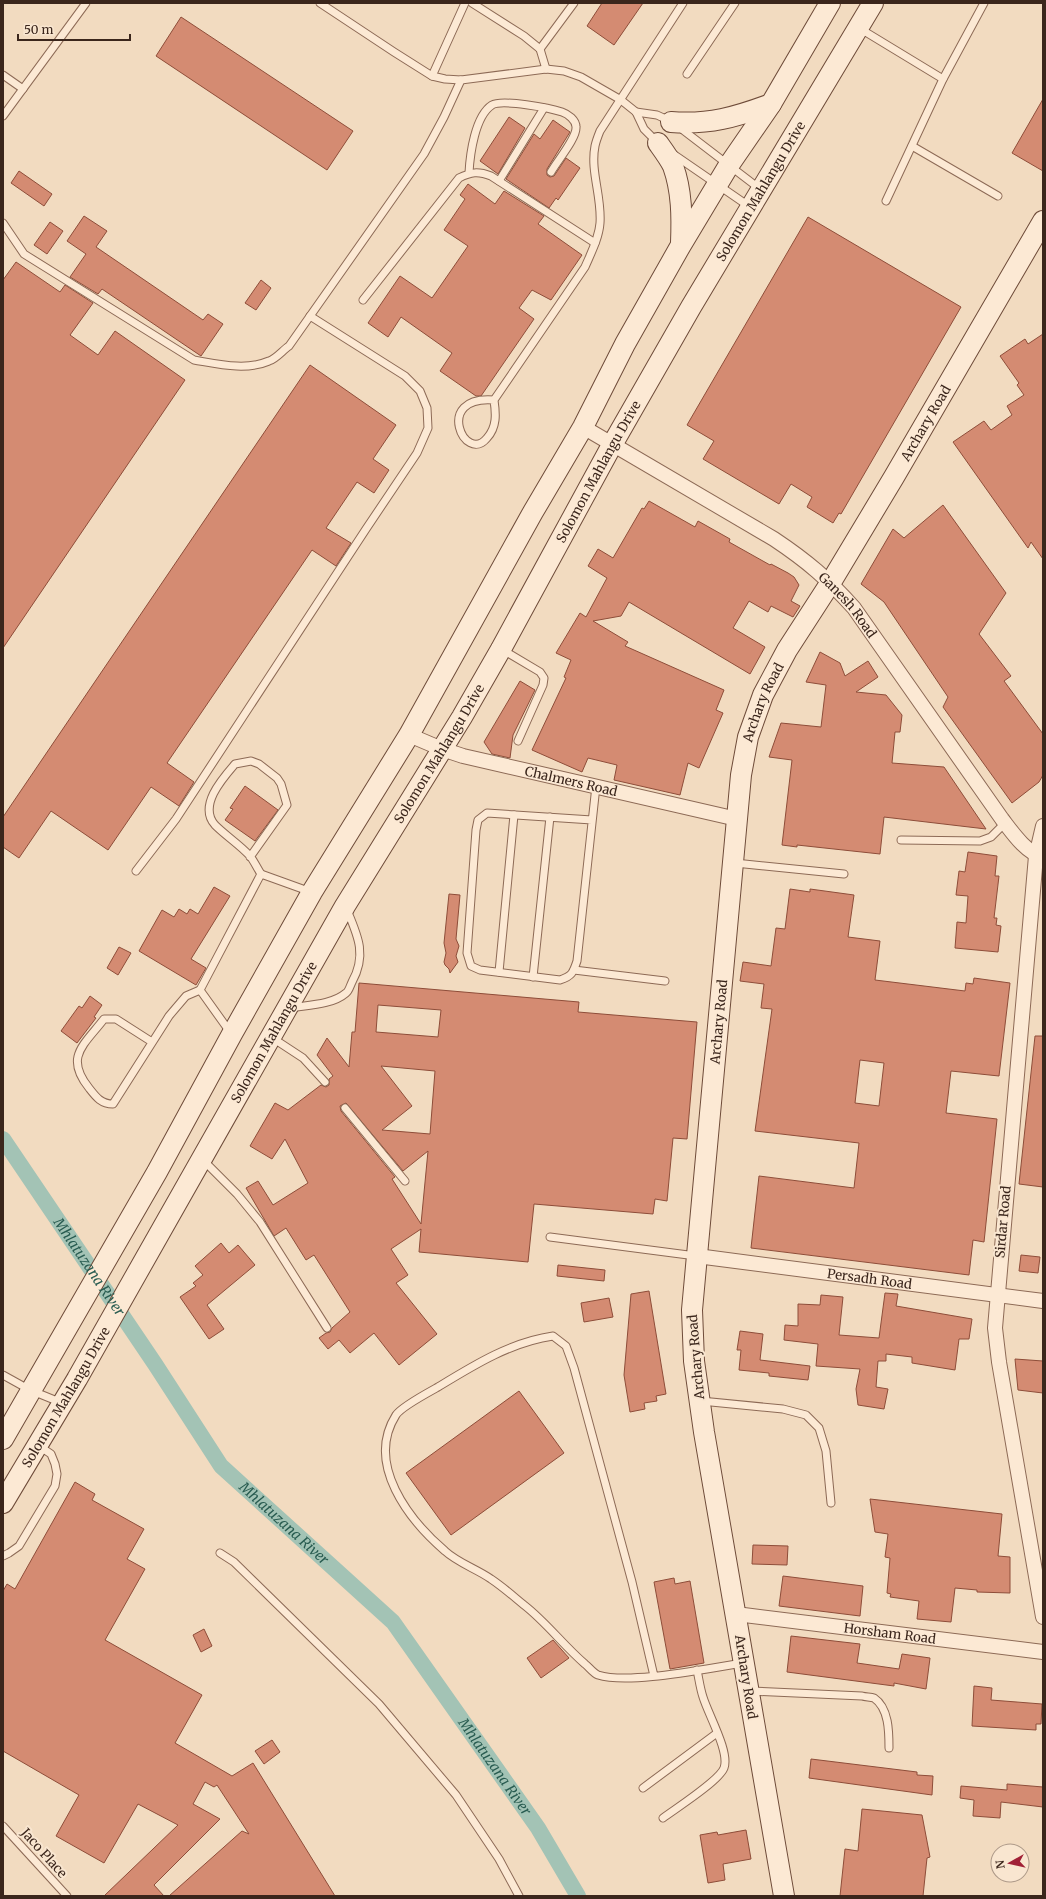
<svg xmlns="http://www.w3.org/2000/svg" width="1046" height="1899" font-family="Merriweather,serif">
<rect width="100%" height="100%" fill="#f2dbc0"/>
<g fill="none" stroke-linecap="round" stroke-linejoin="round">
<path stroke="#a3c3b5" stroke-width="16" id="s1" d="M 3,1139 L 155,1364 L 221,1466 L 393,1622 L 538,1828 L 578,1896"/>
</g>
<g fill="#d48b72" stroke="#8e4d39" fill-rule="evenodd">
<path d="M 602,3 L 643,3 L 614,45 L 587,26 Z"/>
<path d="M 181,17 L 353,131 L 327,170 L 156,56 Z"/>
<path d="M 1043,99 L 1043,171 L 1012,153 Z"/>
<path d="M 509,117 L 525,128 L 498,174 L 480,161 Z"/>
<path d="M 553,120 L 570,132 L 547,169 L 547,175 L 550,177 L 554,176 L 566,158 L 580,168 L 558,200 L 556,198 L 549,208 L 506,179 L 534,134 L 540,139 Z"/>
<path d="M 19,171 L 52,194 L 44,206 L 11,183 Z"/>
<path d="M 468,184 L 495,204 L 504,191 L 544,216 L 538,224 L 582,255 L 551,300 L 532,290 L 519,308 L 534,319 L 481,396 L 476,396 L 440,371 L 452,353 L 401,317 L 388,337 L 368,323 L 400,276 L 432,298 L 468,246 L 444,230 L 465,199 L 460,195 Z"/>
<path d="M 84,216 L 107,231 L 96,247 L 203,320 L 208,314 L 223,324 L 201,356 L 102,289 L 98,294 L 70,277 L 86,254 L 67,241 Z"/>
<path d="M 808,217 L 961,307 L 841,514 L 839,513 L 833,523 L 807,507 L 812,497 L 791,484 L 779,504 L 703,459 L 714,441 L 687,425 Z"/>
<path d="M 50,222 L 63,231 L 47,254 L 34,245 Z"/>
<path d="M 16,262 L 60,292 L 65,285 L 93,303 L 70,335 L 98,355 L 115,331 L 185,380 L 3,648 L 3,280 Z"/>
<path d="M 261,280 L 271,288 L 256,310 L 245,303 Z"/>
<path d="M 1043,334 L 1043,559 L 1031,542 L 1028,548 L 953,442 L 984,421 L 991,430 L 1012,415 L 1007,406 L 1024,395 L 1017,385 L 1019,383 L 1000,356 L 1025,339 L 1028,344 Z"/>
<path d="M 310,365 L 396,425 L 373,459 L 389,470 L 374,493 L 357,482 L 326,528 L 351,543 L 336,566 L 312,550 L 167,763 L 194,782 L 179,806 L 151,787 L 108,850 L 51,811 L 19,858 L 3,847 L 3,817 Z"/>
<path d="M 649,501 L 695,527 L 698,521 L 730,539 L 729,542 L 770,565 L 771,564 L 788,573 L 794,577 L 799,585 L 791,601 L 800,606 L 793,617 L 771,606 L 768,612 L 749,601 L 733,628 L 765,647 L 750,674 L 629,602 L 621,616 L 593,621 L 628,642 L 625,646 L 724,690 L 716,710 L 723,713 L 699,768 L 688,763 L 680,795 L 614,780 L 617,765 L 588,758 L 582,772 L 532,750 L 566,678 L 564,677 L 571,660 L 556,653 L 580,613 L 586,617 L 607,578 L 588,566 L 598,549 L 613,558 L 642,508 L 644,509 Z"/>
<path d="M 943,505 L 1006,593 L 979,634 L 1011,676 L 1004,681 L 1043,734 L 1043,775 L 1039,782 L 1012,803 L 943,707 L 948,697 L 884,602 L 861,584 L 893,529 L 904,538 Z"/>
<path d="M 820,652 L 840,663 L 845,676 L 868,661 L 878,677 L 856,692 L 886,695 L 902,715 L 900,732 L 895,732 L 892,763 L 944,767 L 986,829 L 884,817 L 880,854 L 797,845 L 797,847 L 782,845 L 792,760 L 769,757 L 781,723 L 821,727 L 826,685 L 806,682 Z"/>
<path d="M 520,681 L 535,690 L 513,735 L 510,758 L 492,754 L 484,742 Z"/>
<path d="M 245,786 L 278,810 L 255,841 L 225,820 L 233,809 L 230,808 Z"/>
<path d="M 968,852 L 997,856 L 995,876 L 999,876 L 994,918 L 997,918 L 996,925 L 1001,926 L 998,952 L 955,948 L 957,922 L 966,923 L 968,896 L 956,895 L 959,871 L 965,872 Z"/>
<path d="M 214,887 L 230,896 L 191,959 L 206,968 L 196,985 L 139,951 L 162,910 L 174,917 L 179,909 L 187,914 L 190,909 L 198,914 Z"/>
<path d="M 790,889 L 810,892 L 810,889 L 854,895 L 848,937 L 880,941 L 875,980 L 965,991 L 966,983 L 973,984 L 974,978 L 1010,983 L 999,1076 L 951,1071 L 946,1113 L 997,1119 L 984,1242 L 973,1240 L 969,1275 L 751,1248 L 759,1176 L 854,1188 L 859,1143 L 755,1131 L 772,1009 L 761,1008 L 764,984 L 740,981 L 743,962 L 771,966 L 776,928 L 785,929 ZM 860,1060 L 884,1063 L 879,1106 L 855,1103 Z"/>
<path d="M 449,894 L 460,895 L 456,939 L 459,946 L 456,956 L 458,962 L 450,973 L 449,969 L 445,965 L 444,962 L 446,953 L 444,943 Z"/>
<path d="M 119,947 L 131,953 L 118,975 L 107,968 Z"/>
<path d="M 359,983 L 579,1002 L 578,1012 L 697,1022 L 687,1139 L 673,1138 L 667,1201 L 655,1199 L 653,1214 L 534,1204 L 528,1262 L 419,1252 L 421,1229 L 391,1249 L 408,1275 L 396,1283 L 437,1334 L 399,1365 L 374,1333 L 350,1353 L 339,1340 L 328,1349 L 319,1338 L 326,1333 L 330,1332 L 332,1328 L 350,1312 L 314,1255 L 306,1260 L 286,1228 L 274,1236 L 246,1188 L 258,1181 L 273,1205 L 308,1183 L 285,1139 L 272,1159 L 250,1146 L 275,1103 L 288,1110 L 321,1085 L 326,1087 L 329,1085 L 329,1079 L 333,1076 L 317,1055 L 327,1038 L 349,1067 L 352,1032 L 355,1032 ZM 378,1005 L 441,1010 L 438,1037 L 376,1032 ZM 381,1066 L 435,1071 L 430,1134 L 382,1130 L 412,1106 ZM 346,1103 L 403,1171 L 428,1151 L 421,1224 L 392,1179 L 395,1177 L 341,1111 L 340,1106 Z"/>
<path d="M 90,996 L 102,1005 L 94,1017 L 96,1018 L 77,1043 L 61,1031 L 79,1006 L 82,1008 Z"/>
<path d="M 1035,1036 L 1043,1036 L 1043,1187 L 1019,1184 Z"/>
<path d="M 221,1243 L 229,1253 L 238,1245 L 255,1265 L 207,1305 L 224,1329 L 209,1339 L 180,1297 L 196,1286 L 193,1283 L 203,1275 L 195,1266 Z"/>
<path d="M 1021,1255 L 1040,1257 L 1038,1273 L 1019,1271 Z"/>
<path d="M 558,1265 L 605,1270 L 604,1281 L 557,1276 Z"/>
<path d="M 649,1291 L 666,1394 L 656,1396 L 657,1401 L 644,1403 L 645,1409 L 630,1412 L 624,1375 L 631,1294 Z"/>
<path d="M 885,1293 L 898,1294 L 896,1306 L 972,1319 L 969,1339 L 959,1339 L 955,1370 L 912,1363 L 912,1357 L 886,1354 L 886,1361 L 878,1361 L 876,1387 L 888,1389 L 884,1409 L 858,1405 L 856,1389 L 860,1369 L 816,1366 L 818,1344 L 784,1340 L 785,1325 L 798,1326 L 798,1304 L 820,1305 L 821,1295 L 843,1297 L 839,1335 L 879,1338 Z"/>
<path d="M 609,1298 L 613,1317 L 584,1322 L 581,1303 Z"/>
<path d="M 740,1331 L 763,1334 L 760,1360 L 810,1366 L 808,1380 L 769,1376 L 769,1373 L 739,1370 L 741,1350 L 737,1350 Z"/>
<path d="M 1015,1359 L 1043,1361 L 1043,1393 L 1018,1390 Z"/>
<path d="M 519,1391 L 564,1453 L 451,1535 L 406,1473 Z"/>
<path d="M 75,1482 L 95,1494 L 92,1500 L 144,1529 L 127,1559 L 145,1569 L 105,1640 L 202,1695 L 175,1743 L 232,1776 L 253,1763 L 335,1896 L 169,1896 L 242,1831 L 249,1834 L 217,1785 L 214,1787 L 205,1782 L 193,1804 L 220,1819 L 154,1885 L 164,1896 L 104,1896 L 178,1825 L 138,1804 L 104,1863 L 56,1836 L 79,1795 L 3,1751 L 3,1591 L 7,1584 L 15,1589 Z"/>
<path d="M 870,1499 L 1002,1514 L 998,1556 L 1010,1557 L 1010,1593 L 977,1592 L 977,1590 L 955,1588 L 951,1622 L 917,1619 L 919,1601 L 890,1597 L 891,1594 L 887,1593 L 890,1558 L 885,1557 L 888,1534 L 875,1532 Z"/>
<path d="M 753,1545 L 788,1546 L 787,1565 L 752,1564 Z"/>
<path d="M 783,1576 L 863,1586 L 860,1616 L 779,1606 Z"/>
<path d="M 674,1578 L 675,1584 L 690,1581 L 704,1663 L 670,1669 L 654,1582 Z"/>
<path d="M 204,1629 L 212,1646 L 201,1652 L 193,1635 Z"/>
<path d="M 791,1636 L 860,1644 L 857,1663 L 899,1669 L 902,1654 L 930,1658 L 926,1689 L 894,1683 L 894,1686 L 787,1672 Z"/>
<path d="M 553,1640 L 569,1658 L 541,1678 L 527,1658 Z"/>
<path d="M 974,1686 L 992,1688 L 991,1700 L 1042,1704 L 1041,1724 L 1036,1724 L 1036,1730 L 972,1726 Z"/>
<path d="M 272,1740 L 280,1752 L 264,1764 L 255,1751 Z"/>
<path d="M 811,1759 L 917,1772 L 917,1775 L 933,1776 L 932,1795 L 809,1778 Z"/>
<path d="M 1007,1784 L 1043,1787 L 1043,1807 L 1001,1802 L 1000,1818 L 973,1816 L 974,1800 L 960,1798 L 961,1786 L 1007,1790 Z"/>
<path d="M 862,1809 L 922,1815 L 930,1857 L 927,1858 L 923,1896 L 840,1896 L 845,1849 L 858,1851 Z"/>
<path d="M 746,1830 L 751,1859 L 723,1864 L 725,1880 L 708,1883 L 700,1835 L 717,1832 L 718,1835 Z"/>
</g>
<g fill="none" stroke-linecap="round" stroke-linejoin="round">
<g stroke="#8d6a56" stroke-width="9">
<g id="lane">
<path d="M 320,3 L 394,52 L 432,76 L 445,79 L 461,80 L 546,69 L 564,71 L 581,77 L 621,100 L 636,112 L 644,129 L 657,142"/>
<path d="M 472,3 L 524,36 L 540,49 L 546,69"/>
<path d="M 859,28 L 943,79"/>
<path d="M 540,49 L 574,3"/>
<path d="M 687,74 L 735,3"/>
<path d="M 3,75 L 23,89"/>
<path d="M 432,76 L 465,3"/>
<path d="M 636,112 L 657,115 L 670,121"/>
<path d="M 3,116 L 86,3"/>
<path d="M 679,127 L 760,189"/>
<path d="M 912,146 L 998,196"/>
<path d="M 673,154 L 750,207"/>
<path d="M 469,173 C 470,154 475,116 492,105 C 502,99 550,108 562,112 C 568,114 576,120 576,127 C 577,138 557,161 551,172"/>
<path d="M 499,181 L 544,108"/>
<path d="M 886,201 L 943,79 L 984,3"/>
<path d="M 3,223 L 24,254 L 194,360 C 218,364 246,371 269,361 C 276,359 283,350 289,346 L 424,154 L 444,117 L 461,80"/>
<path d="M 363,300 L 459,178 C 471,172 478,171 491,176 L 595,243"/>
<path d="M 494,400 C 433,395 465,465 487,438 C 497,427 496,414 494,400 L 585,267 C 591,253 599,238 600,223 C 602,197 590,171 595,146 C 596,141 598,136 600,131 L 683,3"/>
<path d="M 503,650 L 540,672 L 544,678 L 543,685 L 518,741"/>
<path d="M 592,820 L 487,813 L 478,820 L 476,830 L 467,953 L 471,966 L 480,970 L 560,980 C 572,976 573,973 577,961 L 596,786"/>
<path d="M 901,840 L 980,841 L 991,837 L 1005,823"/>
<path d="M 250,857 L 287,805 L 281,784 L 277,778 L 259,764 L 251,761 L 235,764 C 222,779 198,806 215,825 C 226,836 239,844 250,856 C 254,861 257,868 261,874"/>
<path d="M 735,863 L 844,874"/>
<path d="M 136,871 L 176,819 L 366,529 L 417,453 L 428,428 L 427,408 L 420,391 L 405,376 L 310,316"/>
<path d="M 574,970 L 665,981"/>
<path d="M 499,972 L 514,815"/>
<path d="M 533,977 L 550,817"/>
<path d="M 290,1008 C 308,1005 332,1005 346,993 C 349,991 350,986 352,982 C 367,955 358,936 347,910"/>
<path d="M 230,1032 L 200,990 L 261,874 L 311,892"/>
<path d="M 271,1037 L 303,1058 L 325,1082"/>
<path d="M 152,1042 L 116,1019 L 104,1019 C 84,1045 64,1057 89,1088 C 96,1097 101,1104 113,1104 L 169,1016 L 186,996 L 200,990"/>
<path d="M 345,1108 L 405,1181"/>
<path d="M 202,1159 L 237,1194 L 260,1222 L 327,1328"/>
<path d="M 550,1237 L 696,1256"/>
<path d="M 3,1375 L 30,1390 L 62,1403"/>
<path d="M 701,1401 L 783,1409 L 806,1415 L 819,1428 L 826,1451 L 831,1503"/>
<path d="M 220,1553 L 234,1562 L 379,1704 L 456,1795 L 499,1859 L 519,1896"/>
<path d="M 3,1556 L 9,1553 L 19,1546 L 55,1486 L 57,1474 L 55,1464 L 51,1454 L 39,1446"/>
<path d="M 654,1676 L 632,1582 L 574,1368 L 566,1346 L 553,1336 C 511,1342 474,1365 438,1387 C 429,1392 401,1407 396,1415 C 365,1464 409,1520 445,1551 C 458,1563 477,1569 491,1579 C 503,1587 513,1596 524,1605 C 546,1622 563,1645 585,1664 C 589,1667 593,1673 598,1675 C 630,1685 708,1668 744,1663"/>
<path d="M 750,1691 L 862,1696 C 865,1697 871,1697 874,1698 C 889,1708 889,1732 889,1748"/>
<path d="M 643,1788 L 717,1733"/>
<path d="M 663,1818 C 675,1809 719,1781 724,1768 C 730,1752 708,1714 703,1697 C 700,1688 699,1679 697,1670"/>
<path d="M 3,1826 L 67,1896"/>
</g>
</g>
<g stroke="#8d6a56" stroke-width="16">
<g id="street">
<path id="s2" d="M 583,427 L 774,539 C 807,561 828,579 854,608 L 1002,819 C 1012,832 1026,853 1043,857"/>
<path id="s3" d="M 409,735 L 442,749 L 463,756 L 737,819"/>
<path d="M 1043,826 L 1036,856 L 995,1328 L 999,1362 L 1043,1617"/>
<path id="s4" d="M 697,1256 L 1043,1301"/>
<path id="s5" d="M 736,1614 L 1043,1652"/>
</g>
</g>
<g stroke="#6e4b39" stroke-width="22">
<g id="secondary">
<path d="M 671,122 C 709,125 736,117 771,104"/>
<path d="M 658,143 C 663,150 669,158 673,166 C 682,191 682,217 681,243"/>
<path d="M 3,1439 L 157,1172 L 232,1034 L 312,892 L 409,735 L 533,512 L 583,427 L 625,344 L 681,245 L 729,165 L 771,104 L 830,3"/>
<path id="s6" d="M 3,1503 L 77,1379 L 345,906 L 462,717 L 501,649 L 612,445 L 691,307 L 873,3"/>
<path id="s7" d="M 784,1896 L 704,1432 L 694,1361 L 692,1310 L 741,775 L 748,737 L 763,695 L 787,650 L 831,582 L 894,477 L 1043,221"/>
</g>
</g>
<use href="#lane" stroke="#fce9d4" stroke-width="7"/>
<use href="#street" stroke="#fce9d4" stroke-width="14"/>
<use href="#secondary" stroke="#fce9d4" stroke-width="20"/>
</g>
<g text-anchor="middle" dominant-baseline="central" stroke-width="4" stroke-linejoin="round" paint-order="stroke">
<g font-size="13" fill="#3b261c" stroke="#f9e6d0">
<text stroke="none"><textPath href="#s6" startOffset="1515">Solomon Mahlangu Drive</textPath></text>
<text stroke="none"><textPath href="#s7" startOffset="1531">Archary Road</textPath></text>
<text stroke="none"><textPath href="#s6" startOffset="1191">Solomon Mahlangu Drive</textPath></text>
<text stroke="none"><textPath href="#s2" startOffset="321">Ganesh Road</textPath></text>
<text stroke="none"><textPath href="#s7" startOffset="1207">Archary Road</textPath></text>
<text stroke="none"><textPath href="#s6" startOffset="867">Solomon Mahlangu Drive</textPath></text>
<text stroke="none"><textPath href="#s3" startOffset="169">Chalmers Road</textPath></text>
<text stroke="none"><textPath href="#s7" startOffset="883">Archary Road</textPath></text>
<text stroke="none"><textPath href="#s6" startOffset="543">Solomon Mahlangu Drive</textPath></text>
<text transform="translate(1003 1222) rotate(-85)">Sirdar Road</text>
<text stroke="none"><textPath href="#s4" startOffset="174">Persadh Road</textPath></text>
<text transform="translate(696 1357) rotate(-95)">Archary Road</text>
<text stroke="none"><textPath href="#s6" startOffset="123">Solomon Mahlangu Drive</textPath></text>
<text stroke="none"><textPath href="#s5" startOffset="155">Horsham Road</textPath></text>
<text transform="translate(746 1677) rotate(81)">Archary Road</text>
<text transform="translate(44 1853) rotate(48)">Jaco Place</text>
</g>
<g font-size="14" font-style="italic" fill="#295c51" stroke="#f9e6d0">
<text stroke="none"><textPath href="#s1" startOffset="154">Mhlatuzana River</textPath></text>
<text stroke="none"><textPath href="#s1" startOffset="478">Mhlatuzana River</textPath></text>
<text stroke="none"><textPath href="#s1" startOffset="802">Mhlatuzana River</textPath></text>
</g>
</g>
<rect width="1046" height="1899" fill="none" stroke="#3b261c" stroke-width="8"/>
<g transform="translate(1010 1863) rotate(262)"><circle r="19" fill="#f9e6d0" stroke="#ad9988"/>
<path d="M0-3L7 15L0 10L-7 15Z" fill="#a12036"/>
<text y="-6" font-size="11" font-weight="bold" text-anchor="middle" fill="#3b261c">N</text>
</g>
<path d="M18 34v6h112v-6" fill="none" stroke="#3b261c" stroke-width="2"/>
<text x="24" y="34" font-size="12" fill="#3b261c" stroke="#f9e6d0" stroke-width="3" paint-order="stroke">50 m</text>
</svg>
